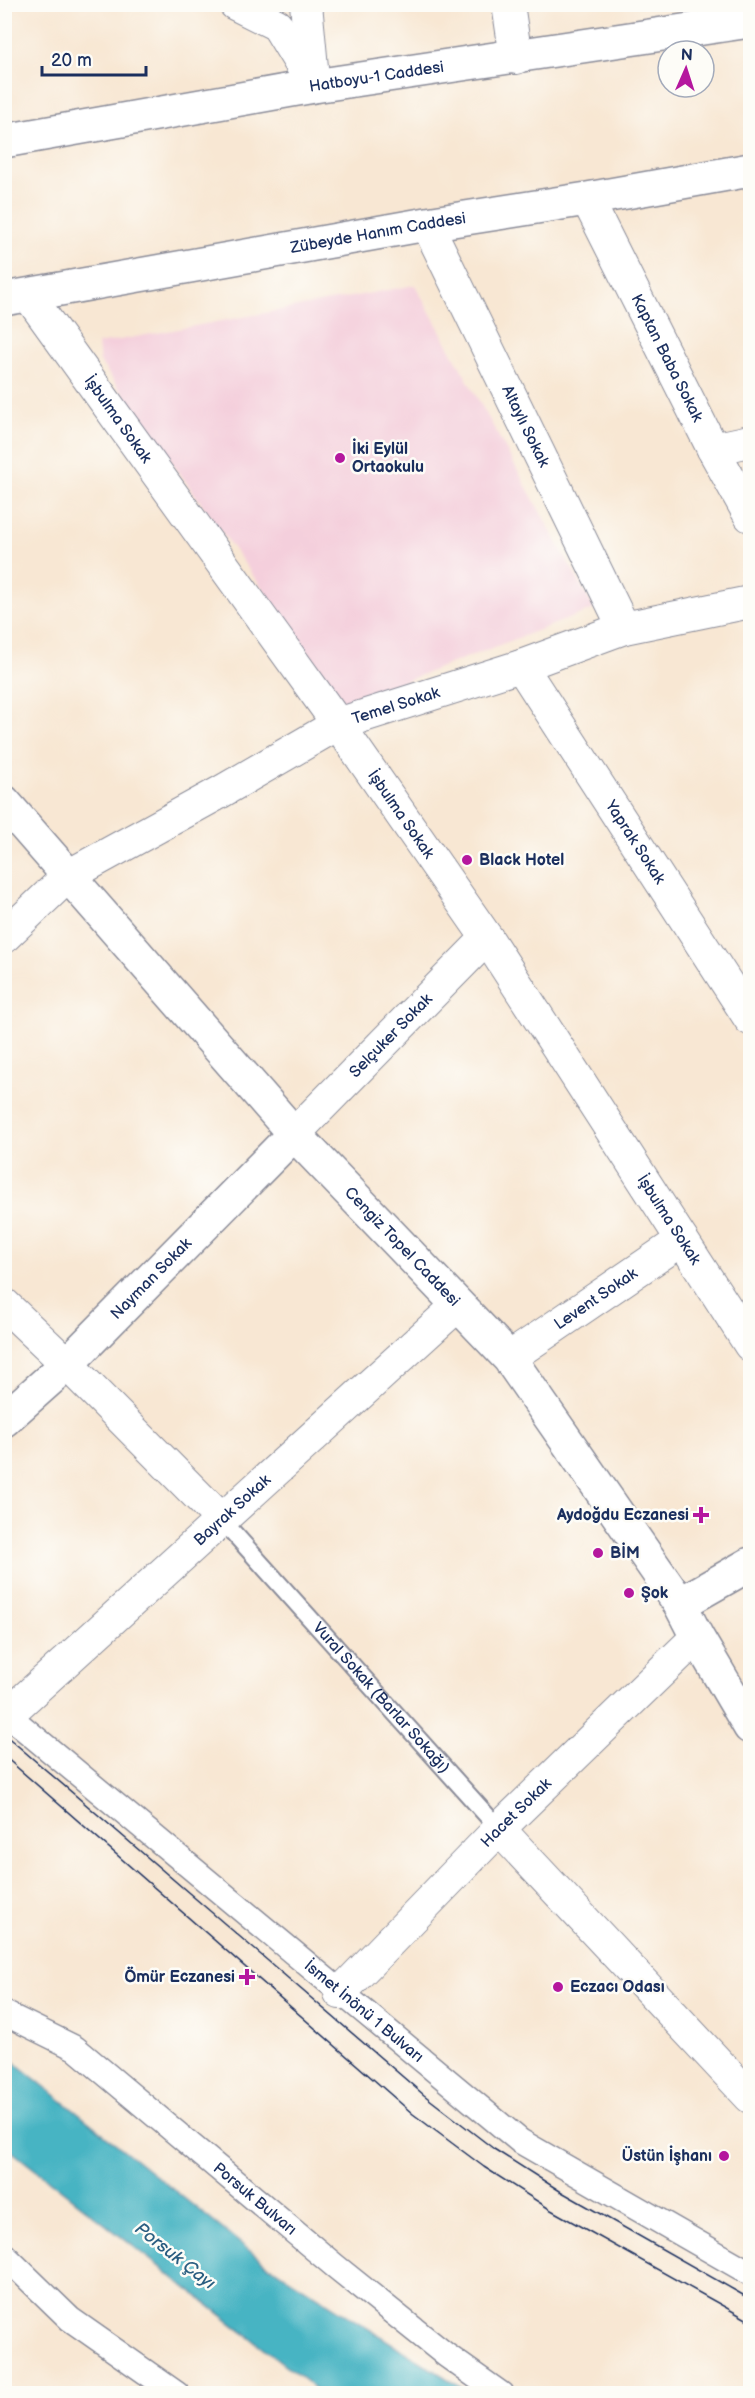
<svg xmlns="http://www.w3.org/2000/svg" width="755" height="2398" font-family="'Balsamiq Sans',sans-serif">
<rect width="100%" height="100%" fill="#fdfcf7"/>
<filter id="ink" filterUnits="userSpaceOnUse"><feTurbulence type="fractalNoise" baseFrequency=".0167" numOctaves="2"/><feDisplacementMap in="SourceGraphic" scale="12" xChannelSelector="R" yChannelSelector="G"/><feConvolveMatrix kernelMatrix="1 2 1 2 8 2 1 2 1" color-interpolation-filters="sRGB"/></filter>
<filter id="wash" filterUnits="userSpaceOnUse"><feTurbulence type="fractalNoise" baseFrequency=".008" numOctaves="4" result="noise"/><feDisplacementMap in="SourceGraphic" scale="24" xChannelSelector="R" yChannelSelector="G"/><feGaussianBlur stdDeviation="1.35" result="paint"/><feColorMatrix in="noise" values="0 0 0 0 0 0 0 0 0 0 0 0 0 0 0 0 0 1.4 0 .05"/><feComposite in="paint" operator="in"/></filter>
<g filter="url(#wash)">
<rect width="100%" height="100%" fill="#f8e7d3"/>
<path fill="#f4cfdc" d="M 415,285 L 594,609 L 345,704 L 100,362 L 98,344 Z"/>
<path fill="#47b4c3" stroke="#317290" stroke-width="1.5" d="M 5,2055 L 265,2263 L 470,2393 L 321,2393 L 5,2146 Z"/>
</g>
<g filter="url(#ink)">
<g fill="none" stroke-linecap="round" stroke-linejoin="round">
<g stroke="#8a8b98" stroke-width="20">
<g id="service">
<path id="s1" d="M 221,1519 L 499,1829"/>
</g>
</g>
<g stroke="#8a8b98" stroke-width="27">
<g id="pedestrian">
<path id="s2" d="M 4,1712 L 520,2141 L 750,2273"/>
<path id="s3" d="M 4,2013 L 75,2048 L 335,2266 L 446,2355 L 501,2394"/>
<path d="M 4,2255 L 70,2319 L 177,2394"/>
</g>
</g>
<g stroke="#8a8b98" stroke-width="34">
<g id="minor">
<path d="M 235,4 L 277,25 L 314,86"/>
<path d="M 306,4 L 313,78"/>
<path d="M 508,4 L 516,58"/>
<path id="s4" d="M 587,199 L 713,449 L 750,516"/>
<path id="s5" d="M 427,224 L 624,628"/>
<path id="s6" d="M 29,296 L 338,724 L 487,938 L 750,1345"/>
<path d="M 713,449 L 750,441"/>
<path id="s7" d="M 521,666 L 750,1019"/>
<path id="s8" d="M 4,937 L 68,876 L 219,793 L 338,724 L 521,666 L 624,628 L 750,602"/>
<path id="s9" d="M 294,1134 L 487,938"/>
<path d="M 4,1304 L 67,1364 L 221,1519"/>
<path id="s10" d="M 509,1358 L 682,1240"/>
<path id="s11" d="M 8,1714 L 458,1305"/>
<path d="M 499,1829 L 750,2097"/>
<path id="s12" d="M 340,1993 L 499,1829 L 697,1637"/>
</g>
</g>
<g stroke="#8a8b98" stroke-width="36">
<g id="secondary">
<path id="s13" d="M 4,141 L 314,86 L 750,21"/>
<path id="s14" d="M 4,299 L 427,224 L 587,199 L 750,170"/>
<path id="s15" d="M 4,802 L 294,1134 L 509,1358 L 680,1604 L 697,1637 L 750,1727"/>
<path id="s16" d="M 4,1420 L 67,1364 L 294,1134"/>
<path d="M 680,1604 L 750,1564"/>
</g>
</g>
<use href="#service" stroke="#fff" stroke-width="16"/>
<use href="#pedestrian" stroke="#fff" stroke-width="24"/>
<use href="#minor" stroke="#fff" stroke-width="32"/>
<use href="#secondary" stroke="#fff" stroke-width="33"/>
<g stroke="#1b2f5e" stroke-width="1.5">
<path d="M 4,1734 L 424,2095 L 494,2149 L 560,2191 L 750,2299"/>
<path d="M 4,1756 L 413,2114 L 484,2167 L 551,2210 L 750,2321"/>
</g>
</g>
</g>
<g fill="#b5179e" stroke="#fdfcf7" stroke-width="2">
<circle cx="340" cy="458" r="6"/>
<circle cx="467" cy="860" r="6"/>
<path d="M698 1506h6v6h6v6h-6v6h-6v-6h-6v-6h6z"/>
<circle cx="598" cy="1553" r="6"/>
<circle cx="629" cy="1593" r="6"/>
<path d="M244 1968h6v6h6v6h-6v6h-6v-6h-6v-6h6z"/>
<circle cx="558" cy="1987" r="6"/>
<circle cx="724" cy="2156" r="6"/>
</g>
<g text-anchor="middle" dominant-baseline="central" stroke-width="5" stroke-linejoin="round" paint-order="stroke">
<g font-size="16" fill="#1b2f5e" stroke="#fdfcf7">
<text stroke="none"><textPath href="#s13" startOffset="378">Hatboyu-1 Caddesi</textPath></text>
<text stroke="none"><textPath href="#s14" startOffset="380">Zübeyde Hanım Caddesi</textPath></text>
<text stroke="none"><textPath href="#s4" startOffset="178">Kaptan Baba Sokak</textPath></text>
<text stroke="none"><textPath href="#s6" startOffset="152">İşbulma Sokak</textPath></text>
<text stroke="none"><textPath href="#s5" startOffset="225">Altaylı Sokak</textPath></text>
<text stroke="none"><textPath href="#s8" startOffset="459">Temel Sokak</textPath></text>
<text stroke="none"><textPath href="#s6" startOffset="638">İşbulma Sokak</textPath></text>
<text stroke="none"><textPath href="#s7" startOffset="210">Yaprak Sokak</textPath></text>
<text stroke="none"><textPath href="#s9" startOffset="138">Selçuker Sokak</textPath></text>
<text stroke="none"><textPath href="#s6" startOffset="1124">İşbulma Sokak</textPath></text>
<text stroke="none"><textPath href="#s15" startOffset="597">Cengiz Topel Caddesi</textPath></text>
<text stroke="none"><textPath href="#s16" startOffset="204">Nayman Sokak</textPath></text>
<text stroke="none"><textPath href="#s10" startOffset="105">Levent Sokak</textPath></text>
<text stroke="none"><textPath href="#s11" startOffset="303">Bayrak Sokak</textPath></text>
<text stroke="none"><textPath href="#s1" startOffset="240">Vural Sokak (Barlar Sokağı)</textPath></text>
<text stroke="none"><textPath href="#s12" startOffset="252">Hacet Sokak</textPath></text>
<text stroke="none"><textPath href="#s2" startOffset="468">İsmet İnönü 1 Bulvarı</textPath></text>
<text stroke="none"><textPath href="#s3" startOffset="314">Porsuk Bulvarı</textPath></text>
</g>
<g font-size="16" font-weight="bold" fill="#1b2f5e" stroke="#fdfcf7" text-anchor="start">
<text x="352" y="449">İki Eylül<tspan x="352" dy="18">Ortaokulu</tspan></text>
<text x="479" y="860">Black Hotel</text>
<text x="689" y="1515" text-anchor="end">Aydoğdu Eczanesi</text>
<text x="610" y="1553">BİM</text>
<text x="641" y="1593">Şok</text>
<text x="235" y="1977" text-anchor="end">Ömür Eczanesi</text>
<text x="570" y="1987">Eczacı Odası</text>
<text x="712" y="2156" text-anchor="end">Üstün İşhanı</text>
</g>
<g font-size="18" font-style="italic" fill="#2a5e81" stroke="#fdfcf7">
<text transform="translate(175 2256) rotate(38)">Porsuk Çayı</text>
</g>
</g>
<rect width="755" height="2398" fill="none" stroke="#fdfcf7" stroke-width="24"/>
<g transform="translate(686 69) rotate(3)"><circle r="28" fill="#fdfcf7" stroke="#a3aaba" stroke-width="1.5"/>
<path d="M0-4.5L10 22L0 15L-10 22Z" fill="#b5179e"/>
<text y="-9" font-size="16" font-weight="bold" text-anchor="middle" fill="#1b2f5e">N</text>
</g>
<path d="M42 66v9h104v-9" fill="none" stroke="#1b2f5e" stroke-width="3"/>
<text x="51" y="66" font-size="18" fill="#1b2f5e" stroke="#fdfcf7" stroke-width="4.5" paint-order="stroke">20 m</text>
</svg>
